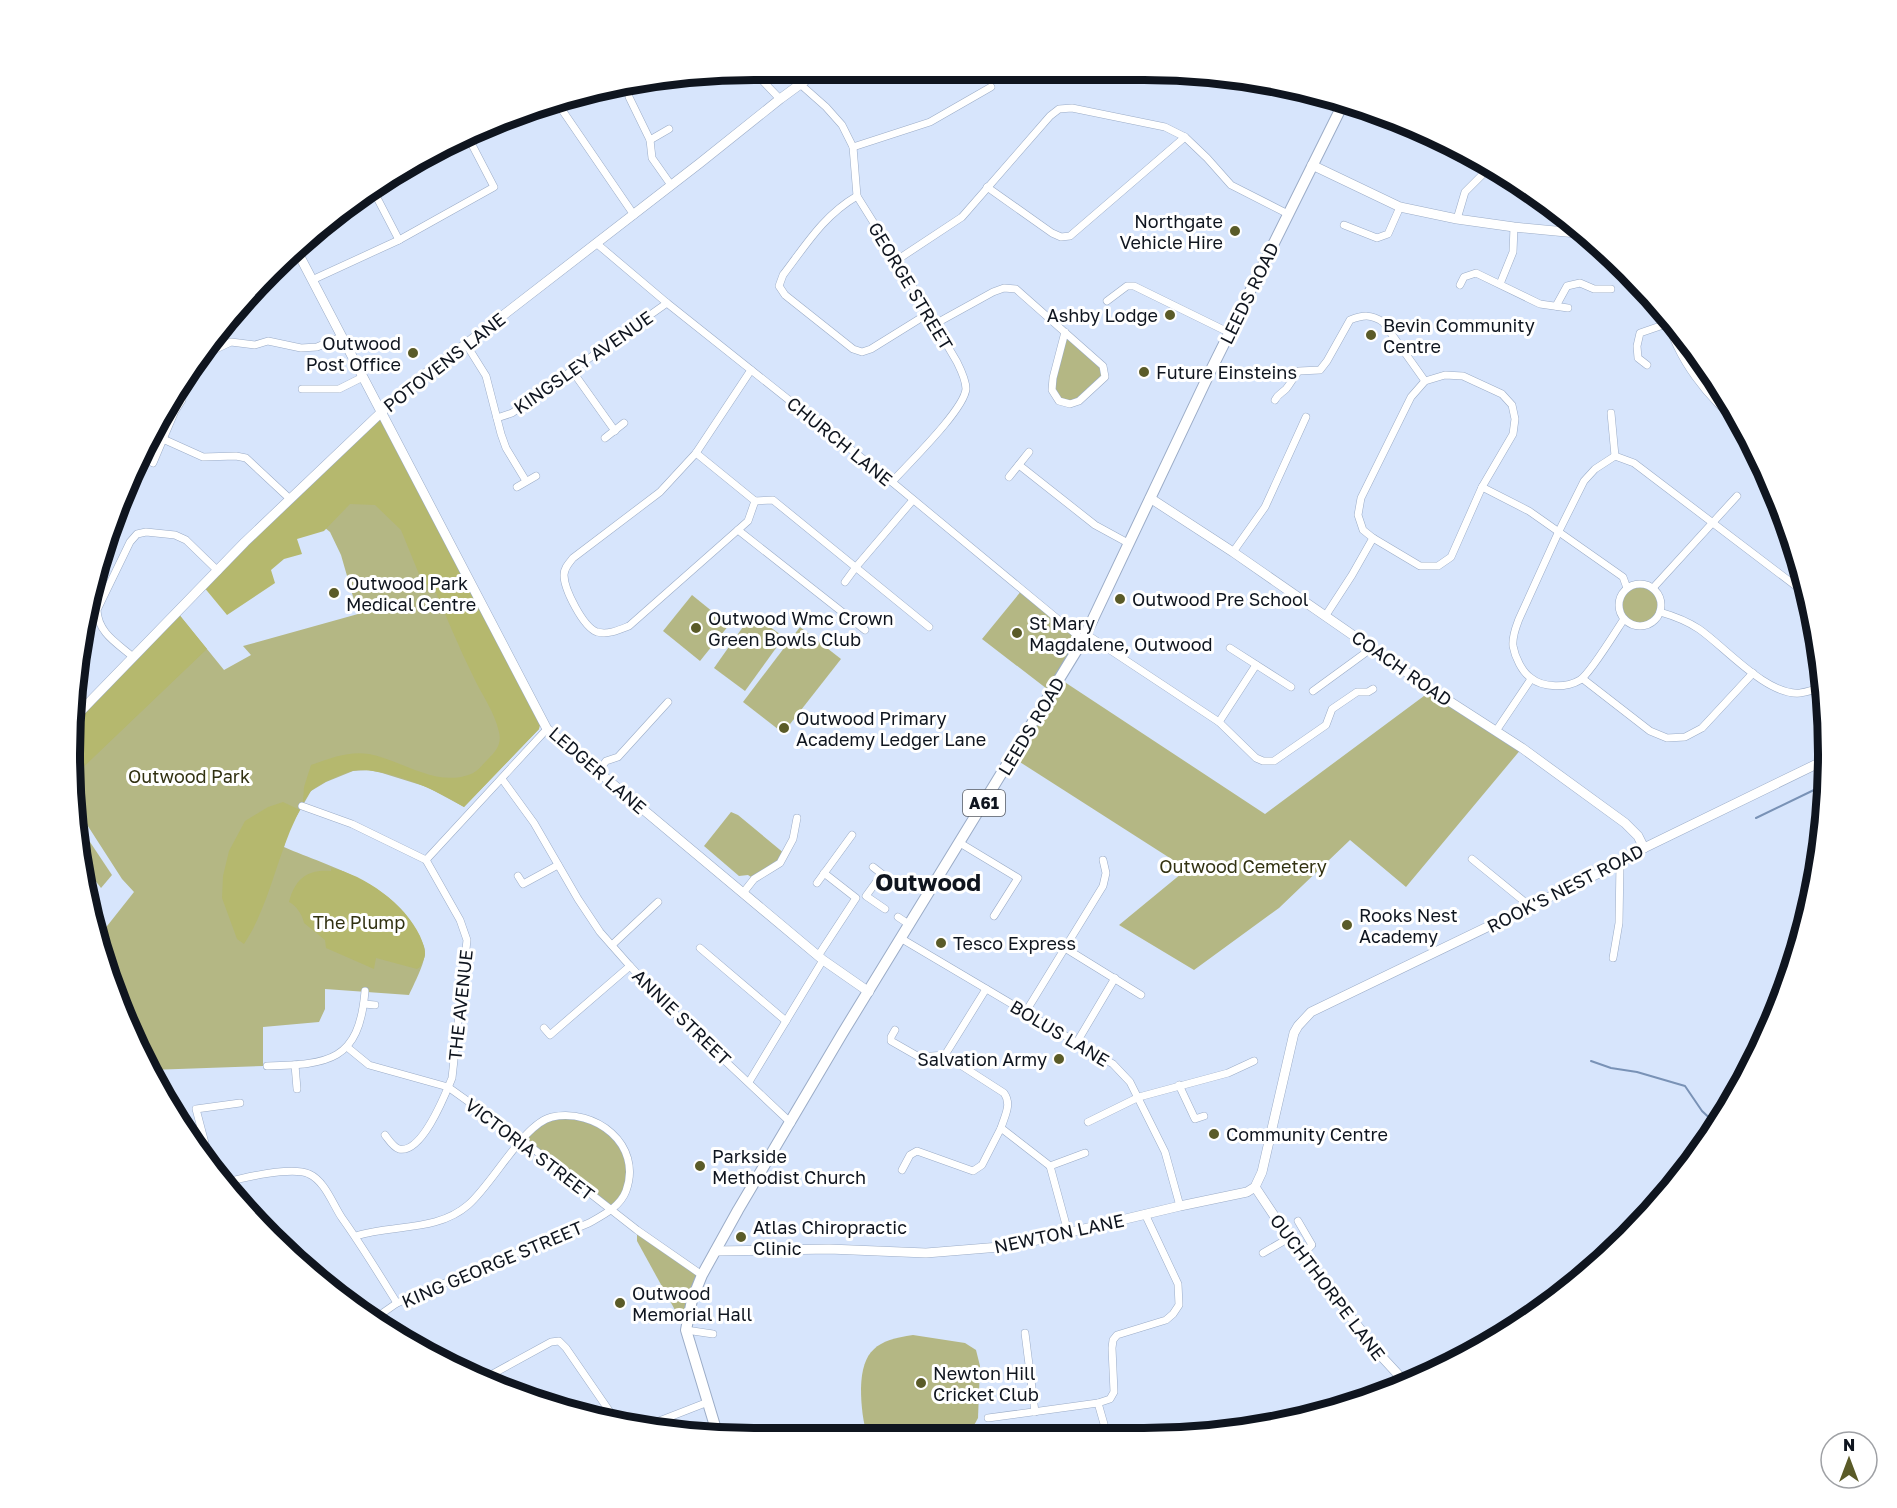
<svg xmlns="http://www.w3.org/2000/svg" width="1897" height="1508" font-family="'Golos Text',sans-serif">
<rect width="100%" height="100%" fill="#d7e5fc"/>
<g fill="#b4b784">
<path d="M 1065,332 L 1103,366 L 1105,377 L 1079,401 L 1059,401 L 1052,390 Z"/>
<path d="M 360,433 L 539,729 L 464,807 L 427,787 L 382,773 L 369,770 L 353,771 L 326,782 L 311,791 L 288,831 L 284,847 C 332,868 394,883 419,935 C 421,940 425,946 425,952 C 425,963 414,984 409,995 L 325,989 L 325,1009 L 319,1022 L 263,1027 L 263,1066 L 150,1070 L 96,940 L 134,892 L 122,879 L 84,820 L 77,812 L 69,754 L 177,612 L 224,670 L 251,655 L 243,646 L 358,614 L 341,555 L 330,532 L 290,499 Z"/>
<circle cx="1640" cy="605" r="21"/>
<path d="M 1022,590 L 1083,640 L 1060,679 L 1265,814 L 1432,690 L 1522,748 L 1406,887 L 1350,840 L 1279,908 L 1194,970 L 1119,925 L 1187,869 L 1012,757 L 1051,692 L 982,639 Z"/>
<path d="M 692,595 L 729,625 L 700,661 L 663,631 Z"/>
<path d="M 752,614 L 784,637 L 745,691 L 714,668 Z"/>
<path d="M 800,627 L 841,659 L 783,733 L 743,702 Z"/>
<path d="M 731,812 L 738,815 L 785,854 L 780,863 L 754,879 L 748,875 L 739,876 L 704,846 Z"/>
<path d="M 78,824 L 112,875 L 101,888 L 84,866 Z"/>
<path d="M 550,1117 L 587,1118 L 619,1140 L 629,1174 L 625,1192 L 611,1210 L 522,1140 Z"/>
<path d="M 637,1230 L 702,1275 L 686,1330 L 637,1241 Z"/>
<path d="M 913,1335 L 965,1343 L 976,1350 L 980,1366 L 978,1418 L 967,1438 L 868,1439 C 863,1422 861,1406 861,1388 C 862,1350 877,1340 913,1335 Z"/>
</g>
<g fill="#b5b86e">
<path d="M 381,411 L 542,718 L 539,729 L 464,807 C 437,790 390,769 358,770 C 347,771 320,783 311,791 C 308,794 306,799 303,803 L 304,787 L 311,765 C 331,758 348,751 369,754 C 402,760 436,788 471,774 C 477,772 483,764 488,759 C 496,751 502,744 499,732 C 495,713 482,695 474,678 C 459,648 446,616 433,586 L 423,584 L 401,530 L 375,505 L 350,504 L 324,531 L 297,539 L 302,554 L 284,559 L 271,570 L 275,583 L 227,615 L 203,586 Z"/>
<path d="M 177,612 L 207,649 L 72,778 L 69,754 L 74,718 Z"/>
<path d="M 283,802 L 300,810 C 277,853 271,903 244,944 L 237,939 L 222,898 L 223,876 L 229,851 L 245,821 L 268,807 Z"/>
<path d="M 331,868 C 365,875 405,904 420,936 C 422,941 425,948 425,954 C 425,958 422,963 420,967 L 417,969 L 376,958 L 374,969 L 326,948 L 325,940 L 304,923 C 303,916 296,905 289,902 C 295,879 307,869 331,871 Z"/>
</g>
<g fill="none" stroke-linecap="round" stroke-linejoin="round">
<g stroke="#7992b6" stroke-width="2">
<path d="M 1823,785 L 1826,784"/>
<path d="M 1756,818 L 1816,789"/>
<path d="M 1591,1061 L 1611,1068 L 1637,1072 L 1685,1086 L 1702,1111 L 1716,1124"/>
</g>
<g stroke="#9bacc7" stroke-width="8">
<g id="minor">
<path d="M 743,70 L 757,75 L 780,99"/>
<path d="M 800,84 L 826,107 L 842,125 L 853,147 L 857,196 L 897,260 L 957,362 C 961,370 966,380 966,389 C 964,410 908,464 892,482"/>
<path d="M 629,97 L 650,140 L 669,129"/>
<path d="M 551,103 L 558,104 L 634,215"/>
<path d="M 650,140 L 652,158 L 671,185"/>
<path d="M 853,147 L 930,122 L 991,87"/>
<path d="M 987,187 L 1052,233 L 1061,237 L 1070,236 L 1185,137"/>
<path d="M 373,190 L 399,240"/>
<path d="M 857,196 C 823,216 806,245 783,275 L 779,286 L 785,295 L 853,349 L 862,352 L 871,349 L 929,313"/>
<path d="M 1457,219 L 1465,192 L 1492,165"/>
<path d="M 1344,225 L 1377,238 L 1388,234 L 1400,207"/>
<path d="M 596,243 L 667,303 L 892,482 L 1083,640"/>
<path d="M 897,260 L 962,217 L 1050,116 L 1059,109 L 1072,108 L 1165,127 L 1185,137 L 1207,158 L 1231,185 L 1288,214"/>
<path d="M 312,280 L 399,240 L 494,187 L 468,137"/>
<path d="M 1500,284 L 1513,252 L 1514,227"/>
<path d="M 1460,285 L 1464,277 L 1476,273 L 1540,304 L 1568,308"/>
<path d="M 1107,301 L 1127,286 L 1134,286 L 1230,333"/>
<path d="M 1556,306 L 1567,286 L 1580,283 L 1594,289 L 1611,289"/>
<path d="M 1667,317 C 1676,358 1709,400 1742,425"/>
<path d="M 935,324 L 993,292 L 1004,288 L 1016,289 L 1103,366 L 1105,377 L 1079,401 L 1070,404 L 1059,401 L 1052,390 L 1053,378 L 1065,332"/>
<path d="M 466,344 L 486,376 L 501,434 L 506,448 L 526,481"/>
<path d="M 201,359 L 216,349 L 231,342 L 255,345 L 268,341 L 301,348 L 317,347 L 341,337"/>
<path d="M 1647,365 L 1638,358 L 1637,346 L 1640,333 L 1669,323"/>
<path d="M 751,370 L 696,453 L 660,492 L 573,558 C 569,563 564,568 564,575 C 564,589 583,627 597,632 C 608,635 619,630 629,626 L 748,521 L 755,501"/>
<path d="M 573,372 L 615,431"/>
<path d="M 1445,375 L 1463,376 L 1502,394 L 1512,405 L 1515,419 L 1513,434 L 1482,487 L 1451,557 L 1438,566 L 1420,566 L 1373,538 L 1363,530 L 1358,515 L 1361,498 L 1411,397 L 1425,381 Z"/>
<path d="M 302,389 L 339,389 L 363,377"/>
<path d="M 1275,400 C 1278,394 1282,393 1286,389 C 1291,383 1294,376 1299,371 L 1320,370 L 1327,361 L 1350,320 C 1363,315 1371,314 1383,322 L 1425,381"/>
<path d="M 1611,413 L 1615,456"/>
<path d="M 497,418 L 512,413 L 667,303"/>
<path d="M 605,438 L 624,423"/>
<path d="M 163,439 L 203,457 L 236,456 L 246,458 L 290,499"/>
<path d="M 696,453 L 755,501"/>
<path d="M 153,463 L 175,411 L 182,400"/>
<path d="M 1019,465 L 1095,525 L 1128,543"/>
<path d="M 1009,477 L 1029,452"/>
<path d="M 517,487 L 536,476"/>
<path d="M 1482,487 L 1529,511 L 1623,577 L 1627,588"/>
<path d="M 755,501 L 773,500 L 929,627"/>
<path d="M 738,530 L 865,630"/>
<path d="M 1233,552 L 1265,507 L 1306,417"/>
<path d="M 845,582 L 856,567 L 913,500"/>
<circle cx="1640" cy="605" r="21"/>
<path d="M 1653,588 L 1737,496"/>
<path d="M 1660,612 C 1674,616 1687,621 1699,629 C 1725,647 1767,696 1800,693 C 1808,692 1816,689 1823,686"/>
<path d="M 1326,615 L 1352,575 L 1373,538"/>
<path d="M 1624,619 C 1616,631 1590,674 1580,680 C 1567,688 1543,688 1531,678 C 1522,672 1515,657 1513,646 C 1512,636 1516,627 1519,619 L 1559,531 L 1584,481 L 1595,469 L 1615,456 L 1634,463 L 1805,593"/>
<path d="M 1086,634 L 1219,722 L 1256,758 L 1263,761 L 1274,761 L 1326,725 L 1332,709 L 1357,692 L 1368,692 L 1373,689"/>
<path d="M 1230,648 L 1291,687"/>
<path d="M 133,657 C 117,643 98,633 97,610 L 130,542 L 137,534 L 146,532 L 175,535 L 186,540 L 218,571"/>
<path d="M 1583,679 L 1650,731 L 1667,738 L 1685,737 L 1702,728 L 1753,673"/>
<path d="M 1313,691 L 1372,648"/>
<path d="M 1219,722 L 1256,665"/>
<path d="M 1496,731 L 1531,679"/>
<path d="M 598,772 L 606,761 L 618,757 L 668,702"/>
<path d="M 502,779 L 534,823 L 578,899 L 600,932 L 630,966"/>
<path d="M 302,806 L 352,824 L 426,860 L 460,920 L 467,940 L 452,1078 C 445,1095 422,1154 399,1149 C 393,1147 389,1140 385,1135"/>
<path d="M 960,843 L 1018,878 L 994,916"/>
<path d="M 1472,859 L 1531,907"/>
<path d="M 426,860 L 547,729"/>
<path d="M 873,867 L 882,874 L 866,896 L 885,909"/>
<path d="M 518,876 L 523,884 L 558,865"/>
<path d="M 817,883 L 852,835"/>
<path d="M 743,893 L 754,879 L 780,863 L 793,839 L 797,818"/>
<path d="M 898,917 L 910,925"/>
<path d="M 902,939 L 1113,1064 L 1130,1082 L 1165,1152 L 1180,1206"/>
<path d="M 612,945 L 658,902"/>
<path d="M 700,948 L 786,1021"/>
<path d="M 1065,948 L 1141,995"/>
<path d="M 818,956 L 856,898 L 824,873"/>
<path d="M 1613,958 L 1619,923 L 1620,863"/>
<path d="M 364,1004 L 375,1005"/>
<path d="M 1025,1013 L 1103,886 L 1106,873 L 1103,860"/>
<path d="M 544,1028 L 550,1035 L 630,966 L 670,1009 L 791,1123"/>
<path d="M 895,1030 L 891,1037 L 891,1041 L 919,1057 L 945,1055 L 1004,1093 C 1012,1104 1005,1115 1001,1128 L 1050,1166 L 1085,1153"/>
<path d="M 1077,1042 L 1115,978"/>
<path d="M 347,1047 L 369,1065 L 448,1087 L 522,1140 L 637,1230 L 702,1275"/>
<path d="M 945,1055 L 986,989"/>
<path d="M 295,1065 L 297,1089"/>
<path d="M 267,1066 C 329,1064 359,1062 365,991"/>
<path d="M 749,1082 L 823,960"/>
<path d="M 1179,1085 L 1195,1119 L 1204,1116"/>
<path d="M 1088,1122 L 1139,1097 L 1228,1073 L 1254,1061"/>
<path d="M 211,1166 L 196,1109 L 240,1103"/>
<path d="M 1050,1166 L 1068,1232"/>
<path d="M 902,1170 L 910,1155 L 917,1151 L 973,1171 L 982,1165 L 1001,1128"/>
<path d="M 223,1183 C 242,1178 292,1166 309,1174 C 325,1181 333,1205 342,1218 C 362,1246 379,1274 397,1303"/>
<path d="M 1298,1221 L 1312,1245 L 1302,1255"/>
<path d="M 356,1236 C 393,1224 437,1232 468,1205 C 492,1185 524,1123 552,1117 C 595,1108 643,1144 626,1191 C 620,1207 603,1215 589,1223 L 397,1303 L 374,1319"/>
<path d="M 1263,1253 L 1289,1238"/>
<path d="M 686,1330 L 713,1334"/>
<path d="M 1025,1333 L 1035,1412"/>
<path d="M 492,1387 L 487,1377 L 551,1342 L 559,1341 L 566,1348 L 619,1425"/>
<path d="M 1098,1403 L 1108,1438"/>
<path d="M 988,1418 L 1098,1403 L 1110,1399 L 1114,1392 L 1112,1348 L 1113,1340 L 1117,1335 L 1166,1320 L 1173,1314 L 1179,1305 L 1178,1284 L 1145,1214"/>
<path d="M 641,1428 L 708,1402"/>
</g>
</g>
<g stroke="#9bacc7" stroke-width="10">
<g id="tertiary">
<path d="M 1312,165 L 1400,207 L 1457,219 L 1514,227 L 1587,234"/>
<path d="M 296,249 L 547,729 L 823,960 L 869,992"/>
<path d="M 1150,498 L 1233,552 L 1432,690 L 1522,748 L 1625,823 L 1638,836 L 1644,848"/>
<path d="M 74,718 L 245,542 L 411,384 L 466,344 L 700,163 L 780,99 L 821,69"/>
<path d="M 1255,1187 L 1289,1238 L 1382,1357 L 1406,1383"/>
<path d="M 715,1251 L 829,1249 L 926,1253 L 1012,1246 L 1180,1206 L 1247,1192 L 1255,1187 L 1262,1172 L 1294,1033 L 1298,1026 L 1311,1012 L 1620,863 L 1644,848 L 1825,760"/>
</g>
</g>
<g stroke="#9bacc7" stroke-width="12">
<path id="primary" d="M 718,1436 L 686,1330 L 692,1300 L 702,1275 L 738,1210 L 842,1034 L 1083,640 L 1210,372 L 1344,102"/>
</g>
<use href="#minor" stroke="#fff" stroke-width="7"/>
<use href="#tertiary" stroke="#fff" stroke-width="9"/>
<use href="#primary" stroke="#fff" stroke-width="10"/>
</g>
<g fill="#5a5b28" stroke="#fff" stroke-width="2">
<circle cx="1235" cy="231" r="6"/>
<circle cx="1170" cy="315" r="6"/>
<circle cx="1371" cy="335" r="6"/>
<circle cx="413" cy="353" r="6"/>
<circle cx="1144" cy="372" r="6"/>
<circle cx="334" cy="593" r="6"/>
<circle cx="1120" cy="599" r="6"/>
<circle cx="696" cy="628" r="6"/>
<circle cx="1017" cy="633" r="6"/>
<circle cx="784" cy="728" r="6"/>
<circle cx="1347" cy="925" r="6"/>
<circle cx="941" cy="943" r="6"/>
<circle cx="1059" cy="1059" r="6"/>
<circle cx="1214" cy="1134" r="6"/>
<circle cx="700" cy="1166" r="6"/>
<circle cx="741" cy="1237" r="6"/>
<circle cx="620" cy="1303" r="6"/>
<circle cx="921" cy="1383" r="6"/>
</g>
<g text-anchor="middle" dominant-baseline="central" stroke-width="6" stroke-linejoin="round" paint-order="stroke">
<rect fill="#fff" stroke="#575b62" stroke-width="1.5" x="963" y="790" width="42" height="26" rx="4.5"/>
<g font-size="16" font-weight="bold" fill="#0f151f">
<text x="984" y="803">A61</text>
</g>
<g font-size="18" fill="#0f151f" stroke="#fff" text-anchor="start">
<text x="1223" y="221" text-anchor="end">Northgate<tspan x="1223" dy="21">Vehicle Hire</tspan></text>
<text x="1158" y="315" text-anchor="end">Ashby Lodge</text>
<text x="1383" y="325">Bevin Community<tspan x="1383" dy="21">Centre</tspan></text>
<text x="401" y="343" text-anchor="end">Outwood<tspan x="401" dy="21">Post Office</tspan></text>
<text x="1156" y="372">Future Einsteins</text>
<text x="346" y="583">Outwood Park<tspan x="346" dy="21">Medical Centre</tspan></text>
<text x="1132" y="599">Outwood Pre School</text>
<text x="708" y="618">Outwood Wmc Crown<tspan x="708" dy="21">Green Bowls Club</tspan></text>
<text x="1029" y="623">St Mary<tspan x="1029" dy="21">Magdalene, Outwood</tspan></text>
<text x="796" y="718">Outwood Primary<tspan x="796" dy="21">Academy Ledger Lane</tspan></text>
<text x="1359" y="915">Rooks Nest<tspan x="1359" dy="21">Academy</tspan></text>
<text x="953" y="943">Tesco Express</text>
<text x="1047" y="1059" text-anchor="end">Salvation Army</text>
<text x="1226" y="1134">Community Centre</text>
<text x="712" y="1156">Parkside<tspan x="712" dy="21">Methodist Church</tspan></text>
<text x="753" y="1227">Atlas Chiropractic<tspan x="753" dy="21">Clinic</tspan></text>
<text x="632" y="1293">Outwood<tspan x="632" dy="21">Memorial Hall</tspan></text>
<text x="933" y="1373">Newton Hill<tspan x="933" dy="21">Cricket Club</tspan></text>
</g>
<g font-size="18" fill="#0f151f" stroke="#fff">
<text transform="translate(911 286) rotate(59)">GEORGE STREET</text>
<text transform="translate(1249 293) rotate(-64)">LEEDS ROAD</text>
<text transform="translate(444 362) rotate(-38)">POTOVENS LANE</text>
<text transform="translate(583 362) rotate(-35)">KINGSLEY AVENUE</text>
<text transform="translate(840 441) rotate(39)">CHURCH LANE</text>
<text transform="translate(1402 668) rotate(35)">COACH ROAD</text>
<text transform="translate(1031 726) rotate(-59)">LEEDS ROAD</text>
<text transform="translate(598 770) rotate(41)">LEDGER LANE</text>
<text transform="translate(1565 888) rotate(-27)">ROOK'S NEST ROAD</text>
<text transform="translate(460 1005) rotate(-84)">THE AVENUE</text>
<text transform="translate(682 1017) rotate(44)">ANNIE STREET</text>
<text transform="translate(1060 1033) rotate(31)">BOLUS LANE</text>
<text transform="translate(530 1149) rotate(37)">VICTORIA STREET</text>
<text transform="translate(1059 1233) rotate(-12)">NEWTON LANE</text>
<text transform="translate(492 1264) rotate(-23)">KING GEORGE STREET</text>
<text transform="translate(1328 1287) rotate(53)">OUCHTHORPE LANE</text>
</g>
<g font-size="18" fill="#313111" stroke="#fff">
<text x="189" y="776">Outwood Park</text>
<text x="1243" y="866">Outwood Cemetery</text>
<text x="359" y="922">The Plump</text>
</g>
<g font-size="24" font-weight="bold" fill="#0f151f" stroke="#fff">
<text x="928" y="881">Outwood</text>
</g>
</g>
<path d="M0 0H1897V1508H0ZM754 80H1144A674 674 0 0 1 1818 754V754A674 674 0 0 1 1144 1428H754A674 674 0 0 1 80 754V754A674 674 0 0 1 754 80Z" fill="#fff" fill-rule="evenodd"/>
<path fill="none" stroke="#0f151f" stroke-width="8" d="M754 80H1144A674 674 0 0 1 1818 754V754A674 674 0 0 1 1144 1428H754A674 674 0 0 1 80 754V754A674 674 0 0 1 754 80Z"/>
<g transform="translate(1849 1460)"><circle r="28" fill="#ffffff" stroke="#9fa1a5" stroke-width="1.5"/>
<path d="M0-4.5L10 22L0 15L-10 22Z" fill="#5a5b28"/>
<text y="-9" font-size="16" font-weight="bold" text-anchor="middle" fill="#0f151f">N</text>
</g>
</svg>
